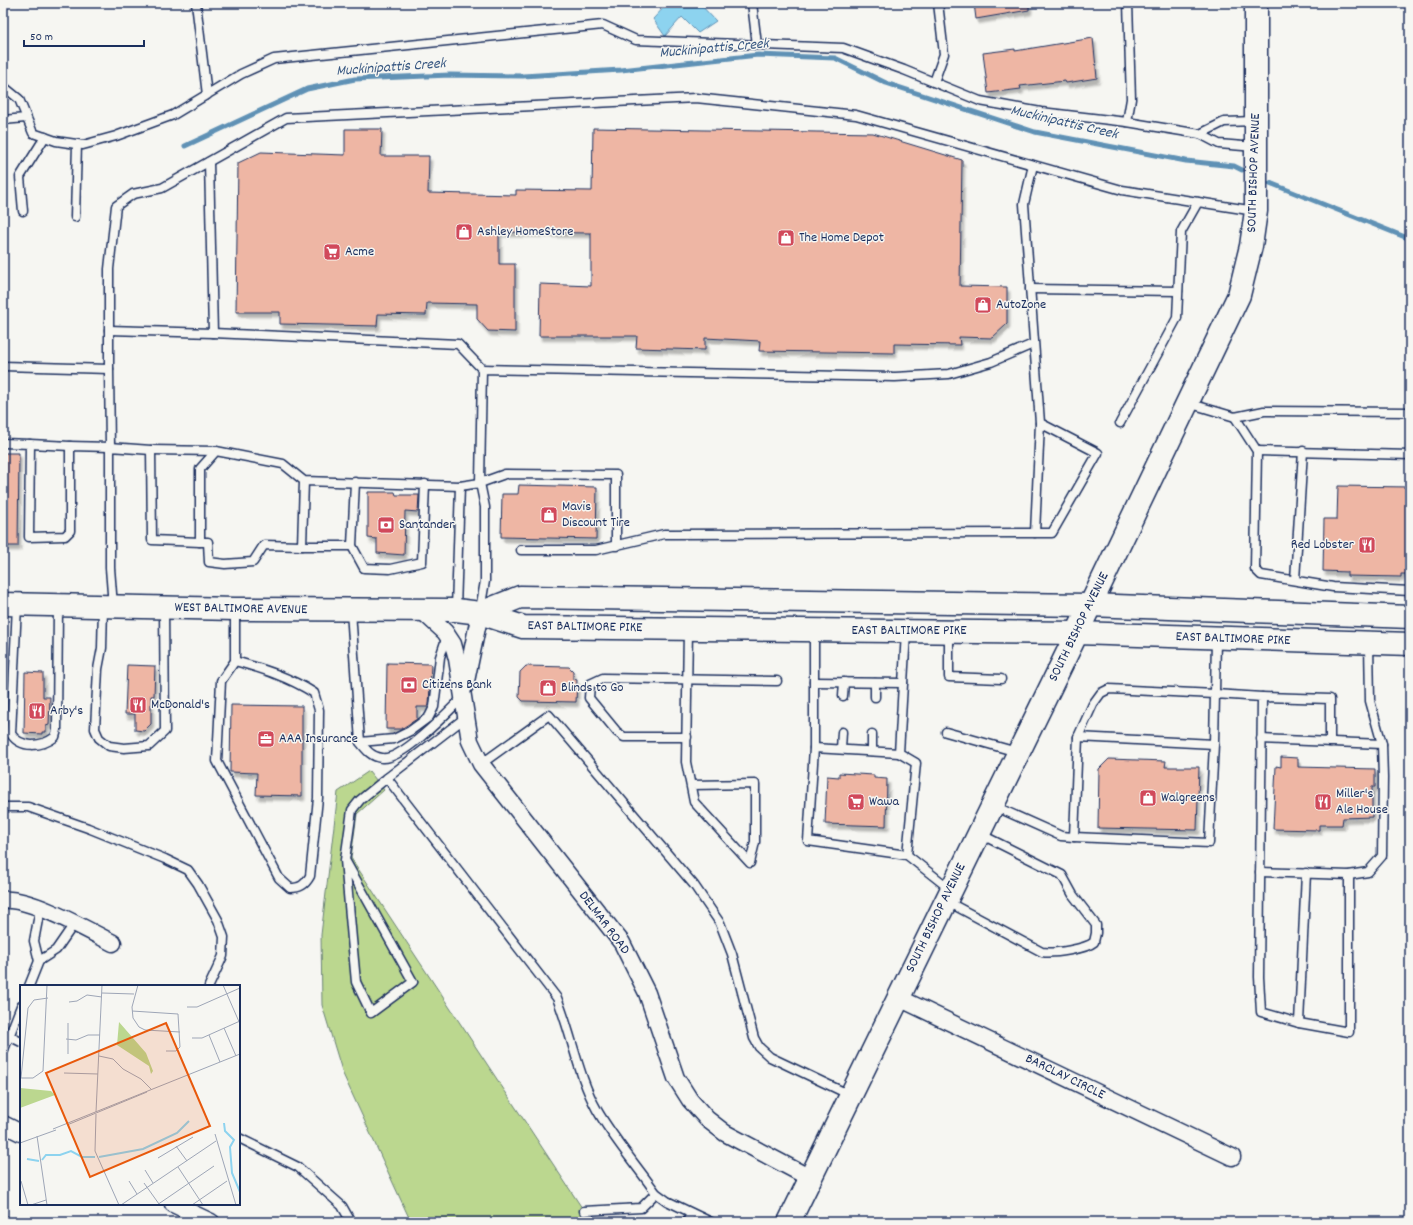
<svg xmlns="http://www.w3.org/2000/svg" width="1413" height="1225" font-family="Dekko,sans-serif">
<defs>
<filter id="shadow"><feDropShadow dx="2.5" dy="4.5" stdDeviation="1" flood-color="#0004"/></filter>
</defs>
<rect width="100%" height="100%" fill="#f6f6f2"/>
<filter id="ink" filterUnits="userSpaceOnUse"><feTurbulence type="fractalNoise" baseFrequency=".025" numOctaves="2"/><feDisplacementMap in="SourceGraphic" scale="8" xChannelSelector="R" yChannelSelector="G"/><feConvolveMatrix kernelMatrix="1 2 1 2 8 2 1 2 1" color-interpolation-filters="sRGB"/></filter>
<g filter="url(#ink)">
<path fill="#bbd78f" stroke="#6b8376" d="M 369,771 L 384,790 L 357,814 L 351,858 L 584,1211 L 579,1222 L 411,1222 L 405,1209 L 343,1074 L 322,1005 L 321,935 L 338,792 Z"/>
<path fill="#8dd3ef" stroke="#5f91b5" d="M 668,3 L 699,3 L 716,21 L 698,33 L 682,17 L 665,36 L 653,19 Z"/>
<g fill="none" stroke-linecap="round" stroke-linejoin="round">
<g stroke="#5f91b5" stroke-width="5">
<path d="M 185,146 L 307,89 L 355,79 L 450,75 L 523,76 L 621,70 L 758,55 L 835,58 L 886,83 L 1035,132 L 1186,161 L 1234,166 L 1242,170"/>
<path d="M 1270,183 L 1410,239"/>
</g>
</g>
<g fill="#eeb6a4" stroke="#1b2f5e" filter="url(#shadow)">
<path d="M 974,3 L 1029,3 L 1029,10 L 976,19 Z"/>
<path d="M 1093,38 L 1097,78 L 1066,83 L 1065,81 L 1020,86 L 1021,89 L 988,93 L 983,53 L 1015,49 L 1015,51 Z"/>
<path d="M 593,128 L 873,133 L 962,160 L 960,286 L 1007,287 L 1007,324 L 992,338 L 959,337 L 960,345 L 894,344 L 894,353 L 759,351 L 760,341 L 705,338 L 705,350 L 636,348 L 637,336 L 539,336 L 540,284 L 591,286 L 591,233 L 499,232 L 499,264 L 515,264 L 515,332 L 488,331 L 477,319 L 477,304 L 427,303 L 426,315 L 378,314 L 377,326 L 280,324 L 280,312 L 236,312 L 238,163 L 261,152 L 345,155 L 345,129 L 382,129 L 381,156 L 429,156 L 428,193 L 516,195 L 516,190 L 592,191 Z"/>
<path d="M 3,453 L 19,453 L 18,546 L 3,546 Z"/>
<path d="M 519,485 L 597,487 L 596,539 L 501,537 L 502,494 L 518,494 Z"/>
<path d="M 1338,486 L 1410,487 L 1410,574 L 1401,574 L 1401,577 L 1347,576 L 1347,572 L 1323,571 L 1324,519 L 1337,519 Z"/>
<path d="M 368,492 L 395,492 L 396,495 L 419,495 L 418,512 L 405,511 L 404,555 L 377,553 L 377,539 L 368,538 Z"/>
<path d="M 387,663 L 431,664 L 429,705 L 428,707 L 417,707 L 417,719 L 401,729 L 386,729 Z"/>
<path d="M 127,665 L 155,666 L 154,696 L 151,696 L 151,724 L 144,731 L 135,730 L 135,714 L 125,714 Z"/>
<path d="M 526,666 L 569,667 L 573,671 L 573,679 L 577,680 L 576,702 L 523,701 L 519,697 L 520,672 Z"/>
<path d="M 25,672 L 43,673 L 43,697 L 50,697 L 49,725 L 46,726 L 46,732 L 42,732 L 42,734 L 24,733 Z"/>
<path d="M 231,705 L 302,706 L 302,796 L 256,795 L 257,773 L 230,772 Z"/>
<path d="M 1281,757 L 1298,758 L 1298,767 L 1375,769 L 1375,787 L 1372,787 L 1372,817 L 1343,818 L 1342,825 L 1319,825 L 1319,830 L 1273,829 L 1276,766 L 1281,767 Z"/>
<path d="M 1109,759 L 1166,761 L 1165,767 L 1199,767 L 1197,830 L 1098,828 L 1099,769 Z"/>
<path d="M 839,773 L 874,775 L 874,778 L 887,779 L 886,826 L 825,824 L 827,776 L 839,777 Z"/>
</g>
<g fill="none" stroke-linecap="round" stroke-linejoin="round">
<g stroke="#1b2f5e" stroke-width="11">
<g id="lane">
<path d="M 196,3 L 207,95"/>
<path d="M 752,3 L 757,45"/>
<path d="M 934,82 L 944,54 L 938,3"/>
<path d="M 3,86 L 19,99 L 33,133 L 56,141 L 83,145 L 116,136 L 173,115 L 241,74 L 274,59 L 603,25 L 636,40 L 843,48 L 904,70 L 980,101 L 1041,112 L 1127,122 L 1200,134 L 1219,144 L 1255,147"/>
<path d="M 3,120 L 26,118"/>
<path d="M 1127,122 L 1131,99 L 1128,3"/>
<path d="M 1200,134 L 1224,122 L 1256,121"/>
<path d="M 209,162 L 213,333 L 458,344 L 482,369"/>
<path d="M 23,211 L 20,177 L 45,137"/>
<path d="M 75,217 L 77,144"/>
<path d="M 1030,289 L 1178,291"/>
<path d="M 109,330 L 213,333"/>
<path d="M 3,366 L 109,369 L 109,269 L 116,206 L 133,194 L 162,188 L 286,118 L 696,98 L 856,115 L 1122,190 L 1255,211"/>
<path d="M 1188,403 L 1235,417 L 1264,411 L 1410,412"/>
<path d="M 1235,417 L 1257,451 L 1255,569 L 1261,575 L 1333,587 L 1410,591"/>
<path d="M 1120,423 L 1177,318 L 1181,232 L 1198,202"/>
<path d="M 3,443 L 30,444 L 29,537 L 65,536 L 70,531 L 70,446 L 110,447 L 109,369"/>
<path d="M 30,444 L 70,446"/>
<path d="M 151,450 L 216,451"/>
<path d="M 1257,451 L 1410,455"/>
<path d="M 304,481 L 283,464 L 216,451 L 200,469 L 200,542 L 208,542 L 209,562 L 225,564 L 253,562 L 264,545 L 302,546 L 304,481 L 460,486 L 480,483 L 505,474 L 616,475 L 616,546"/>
<path d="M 355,482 L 352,546 L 364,568 L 390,569 L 422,562 L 425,484"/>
<path d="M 1035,533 L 1040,423"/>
<path d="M 302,546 L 352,546"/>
<path d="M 521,550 L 596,550 L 664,534 L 1052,533 L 1098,453 L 1040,423 L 1024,204 L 1033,165"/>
<path d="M 1295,580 L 1303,451"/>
<path d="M 17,605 L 11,734 C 21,749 42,747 55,737 L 57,730 L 58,606"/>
<path d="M 113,606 L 110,568 L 110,447 L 151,450 L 152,540 L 200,542"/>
<path d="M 103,607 L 102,648 L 98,669 L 95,729 L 99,738 L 109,746 L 124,748 L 149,746 L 165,731 L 164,608"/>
<path d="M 456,609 L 460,486"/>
<path d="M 480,610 L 485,581 L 485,507 L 480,483 L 482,369 L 895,377 L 949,374 L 991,362 L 1033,344"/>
<path d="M 351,611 L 360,742 C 366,750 372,757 382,758 C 401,761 449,711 463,697"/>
<path d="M 688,629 L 686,762 L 694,802 L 750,863 L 755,842 L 755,784 L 691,785"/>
<path d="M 814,631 L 814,748 L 808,841 L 907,855 L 950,889"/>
<path d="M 906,632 L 899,753 L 916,763 L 907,855"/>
<path d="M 949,632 L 949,677 L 1001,679"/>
<path d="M 235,661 C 263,669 289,677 314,693 L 319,710 L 318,798 L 310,876 C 305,885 300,888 290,888 L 279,878 L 217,761 L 221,681 L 235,661 L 235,610"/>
<path d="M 814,682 L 903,683"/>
<path d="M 843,696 L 844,682"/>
<path d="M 875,697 L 875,683"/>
<path d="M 1262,697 L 1330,699 L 1330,742"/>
<path d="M 946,732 L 1017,752"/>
<path d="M 687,737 L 624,737 L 617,732 L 589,698 L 590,684 L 603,678 L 777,681"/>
<path d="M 1078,737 L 1214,744 L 1215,694 L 1262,697 L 1259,977 L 1261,1012 L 1299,1023 L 1349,1032 L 1349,875"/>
<path d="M 1261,739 L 1382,744"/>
<path d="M 360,742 L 394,739 L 410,731 L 429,717 L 434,707 L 440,657 L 447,636"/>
<path d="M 814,748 L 899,753"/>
<path d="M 841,749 L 842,732"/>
<path d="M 872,751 L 872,734"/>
<path d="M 481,764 L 549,715 L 694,885 L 720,923 L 732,954 L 754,1038 L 759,1047 L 770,1057 L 850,1095"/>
<path d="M 387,778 L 557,998 C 572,1035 578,1076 597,1110 C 613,1138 637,1166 656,1193 L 667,1201 L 711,1222"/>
<path d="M 994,806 L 1061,836 L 1074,837 L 1078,737 L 1093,704 L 1101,693 L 1109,689 L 1215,694 L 1216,639"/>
<path d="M 3,807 L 28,807 L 88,828 L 165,859 L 188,870 L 198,884 L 218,920 L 224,937 L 223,956 L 209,986"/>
<path d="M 1074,837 L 1209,843 L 1214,744"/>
<path d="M 345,860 L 413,982 L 371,1013 L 356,982 L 352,939 L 345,860 L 352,810 L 360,800 L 387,778 L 466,717"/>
<path d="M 1260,872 L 1349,875 L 1368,872 L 1382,856 L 1383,778 L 1382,744 L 1370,701 L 1369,643"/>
<path d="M 946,901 L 1042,952 C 1053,954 1086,949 1094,942 L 1096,933 L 1096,925 L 1073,895 L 1062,875 L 980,834"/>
<path d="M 40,909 L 34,941 L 39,961 L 56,950 L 74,924"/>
<path d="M 29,986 L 39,961"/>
<path d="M 1299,1023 L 1306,873"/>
<path d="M 9,1036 L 21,1042"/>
<path d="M 3,1052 L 21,1006"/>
<path d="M 239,1138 L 298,1167 L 342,1206 L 351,1222"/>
<path d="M 584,1211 L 641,1208 L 656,1193"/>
<path d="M 3,1220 L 8,1222"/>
<path d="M 687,1222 L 691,1213"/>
</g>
</g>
<g stroke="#1b2f5e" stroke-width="19">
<g id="street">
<path d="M 421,610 L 445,632 L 453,644 L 457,659 L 470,741 L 481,764 L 622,943 L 647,993 L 676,1078 L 690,1100 L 707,1119 L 725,1133 L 810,1178"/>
<path d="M 465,686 L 480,613"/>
<path d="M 3,900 C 30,897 87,930 113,943"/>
<path d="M 897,997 L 1232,1157"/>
<path d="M 3,1124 L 21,1133"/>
<path d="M 173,1204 L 211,1222"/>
</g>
</g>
<g stroke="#1b2f5e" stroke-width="25">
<path id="secondary" d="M 789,1222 L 1077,633 L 1239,295 L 1251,246 L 1256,211 L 1256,3"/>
</g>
<g stroke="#1b2f5e" stroke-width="25">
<g id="primary">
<path d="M 3,604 L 235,609 L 456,610 L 480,613 L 523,627 L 1077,633 L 1410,644"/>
<path d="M 480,613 L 520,597 L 1089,605 L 1410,617"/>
</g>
</g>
<use href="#lane" stroke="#f6f6f2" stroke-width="8"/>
<use href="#street" stroke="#f6f6f2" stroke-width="16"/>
<use href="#secondary" stroke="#f6f6f2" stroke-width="22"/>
<use href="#primary" stroke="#f6f6f2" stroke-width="22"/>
</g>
</g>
<defs>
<g id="shop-square" transform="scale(0.9)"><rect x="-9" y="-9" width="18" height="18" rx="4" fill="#d1495b" stroke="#f6f6f2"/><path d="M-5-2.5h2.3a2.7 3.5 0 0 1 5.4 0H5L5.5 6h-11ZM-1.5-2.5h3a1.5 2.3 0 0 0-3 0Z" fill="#fff"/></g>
<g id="supermarket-square" transform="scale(0.9)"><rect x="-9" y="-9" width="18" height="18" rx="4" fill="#d1495b" stroke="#f6f6f2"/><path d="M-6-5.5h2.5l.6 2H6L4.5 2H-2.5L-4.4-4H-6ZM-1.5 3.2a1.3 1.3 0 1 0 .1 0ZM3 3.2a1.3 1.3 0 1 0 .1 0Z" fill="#fff"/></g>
<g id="bank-square" transform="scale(0.9)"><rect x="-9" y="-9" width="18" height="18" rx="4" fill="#d1495b" stroke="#f6f6f2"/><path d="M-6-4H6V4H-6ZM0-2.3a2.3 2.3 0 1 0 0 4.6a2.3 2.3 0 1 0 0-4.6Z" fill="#fff"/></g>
<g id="restaurant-square" transform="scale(0.9)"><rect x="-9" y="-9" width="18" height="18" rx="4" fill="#d1495b" stroke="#f6f6f2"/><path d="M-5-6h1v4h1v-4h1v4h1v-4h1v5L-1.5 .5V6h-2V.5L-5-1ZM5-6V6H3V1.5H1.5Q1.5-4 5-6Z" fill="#fff"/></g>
<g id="office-square" transform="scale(0.9)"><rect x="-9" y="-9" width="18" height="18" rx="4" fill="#d1495b" stroke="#f6f6f2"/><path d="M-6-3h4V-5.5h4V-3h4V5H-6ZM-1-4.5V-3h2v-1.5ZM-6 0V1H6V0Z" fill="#fff"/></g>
</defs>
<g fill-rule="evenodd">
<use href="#shop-square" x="464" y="232"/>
<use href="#shop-square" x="786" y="238"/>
<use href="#supermarket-square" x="332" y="252"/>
<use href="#shop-square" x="983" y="305"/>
<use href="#shop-square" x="549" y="515"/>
<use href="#bank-square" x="386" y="525"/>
<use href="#restaurant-square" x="1367" y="545"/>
<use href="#bank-square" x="409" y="685"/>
<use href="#shop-square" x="548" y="688"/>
<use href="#restaurant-square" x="138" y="705"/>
<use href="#restaurant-square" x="37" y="711"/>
<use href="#office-square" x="266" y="739"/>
<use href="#shop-square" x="1148" y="798"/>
<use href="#supermarket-square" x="856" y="802"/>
<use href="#restaurant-square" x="1323" y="802"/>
</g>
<g text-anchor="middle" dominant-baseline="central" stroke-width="3" stroke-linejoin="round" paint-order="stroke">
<g font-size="14" fill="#1b2f5e" stroke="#f6f6f2">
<text transform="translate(1254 173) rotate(-88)">SOUTH BISHOP AVENUE</text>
<text transform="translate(241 609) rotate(1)">WEST BALTIMORE AVENUE</text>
<text transform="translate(585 627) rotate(1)">EAST BALTIMORE PIKE</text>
<text transform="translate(1079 627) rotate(-64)">SOUTH BISHOP AVENUE</text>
<text x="909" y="631">EAST BALTIMORE PIKE</text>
<text transform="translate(1233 639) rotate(2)">EAST BALTIMORE PIKE</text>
<text transform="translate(936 918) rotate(-64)">SOUTH BISHOP AVENUE</text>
<text transform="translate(604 923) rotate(53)">DELMAR ROAD</text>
<text transform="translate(1065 1077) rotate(26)">BARCLAY CIRCLE</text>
</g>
<g font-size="14" fill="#1b2f5e" stroke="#f6f6f2" text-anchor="start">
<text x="477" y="232">Ashley HomeStore</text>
<text x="799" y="238">The Home Depot</text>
<text x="345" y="252">Acme</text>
<text x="996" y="305">AutoZone</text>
<text x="562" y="507">Mavis<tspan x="562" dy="16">Discount Tire</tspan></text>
<text x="399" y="525">Santander</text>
<text x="1354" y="545" text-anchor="end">Red Lobster</text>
<text x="422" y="685">Citizens Bank</text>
<text x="561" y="688">Blinds to Go</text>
<text x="151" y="705">McDonald's</text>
<text x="50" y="711">Arby's</text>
<text x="279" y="739">AAA Insurance</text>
<text x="1336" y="794">Miller's<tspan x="1336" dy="16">Ale House</tspan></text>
<text x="1161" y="798">Walgreens</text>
<text x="869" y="802">Wawa</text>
</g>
<g font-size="15" font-style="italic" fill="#385882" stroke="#f6f6f2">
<text transform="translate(714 49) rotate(-5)">Muckinipattis Creek</text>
<text transform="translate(391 68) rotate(-4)">Muckinipattis Creek</text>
<text transform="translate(1064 123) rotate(13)">Muckinipattis Creek</text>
</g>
</g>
<g transform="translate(20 985)">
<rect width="220" height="220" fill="#f6f6f2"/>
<path d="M 99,37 L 126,68 L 133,86 L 131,89 L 129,81 L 97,60 ZM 0,103 L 31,106 L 35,110 L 0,123 Z" fill="#bbd78f"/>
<path fill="none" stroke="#8dd3ef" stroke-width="2" d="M 204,138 L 205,146 L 214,155 L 210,162 L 212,188 L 220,207M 79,172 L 123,164 L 157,148 L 169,136M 7,174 L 19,176M 22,175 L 26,170 L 40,170 L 51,166 L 62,172 L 75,172"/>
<path fill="none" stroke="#9ea6b7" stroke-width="1" d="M 118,0 L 112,22 L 113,33 L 119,42 L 125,45 L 160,47M 203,0 L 220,39M 82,8 L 114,9M 49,17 L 57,16 L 67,10 L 82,12M 167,22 L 177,22 L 220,3M 112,26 L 158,29 L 160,62 L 156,66 L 146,66M 48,38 L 48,69M 204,43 L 216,71M 189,50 L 200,77M 172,53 L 182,53 L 220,36M 46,54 L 56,55 L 68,50 L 80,50M 79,71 L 93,74 L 103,84 L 121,94 L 132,105M 44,88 L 78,89M 0,93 L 13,93 L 23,86 L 27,0M 1,93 L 8,23 L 14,15 L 28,13M 76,127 L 82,0M 76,129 L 75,166 L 99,220M 47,140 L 127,107M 33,144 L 220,69M 195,149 L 216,220M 17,151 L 27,220M 0,158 L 36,145M 156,161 L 167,176M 138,173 L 173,152M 158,182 L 183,220M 125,185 L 133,198M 1,196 L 8,220M 109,196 L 117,209M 124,198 L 139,219M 11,220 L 26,215M 101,220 L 196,156M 137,220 L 194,181M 172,220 L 207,196"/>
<path fill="#e8590c" fill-opacity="0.15" stroke="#e8590c" stroke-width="2" d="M 146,38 L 190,141 L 70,192 L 26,88 Z"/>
<rect width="220" height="220" fill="none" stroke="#1b2f5e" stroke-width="2"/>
</g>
<rect width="1413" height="1225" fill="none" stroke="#f6f6f2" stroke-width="16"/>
<rect x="8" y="8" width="1397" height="1209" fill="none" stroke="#1b2f5e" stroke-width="1.5" filter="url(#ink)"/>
<path d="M24 40v6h120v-6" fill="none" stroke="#1b2f5e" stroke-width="2"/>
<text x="30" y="40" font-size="12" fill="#1b2f5e" stroke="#f6f6f2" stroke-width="3" paint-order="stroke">50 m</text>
</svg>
